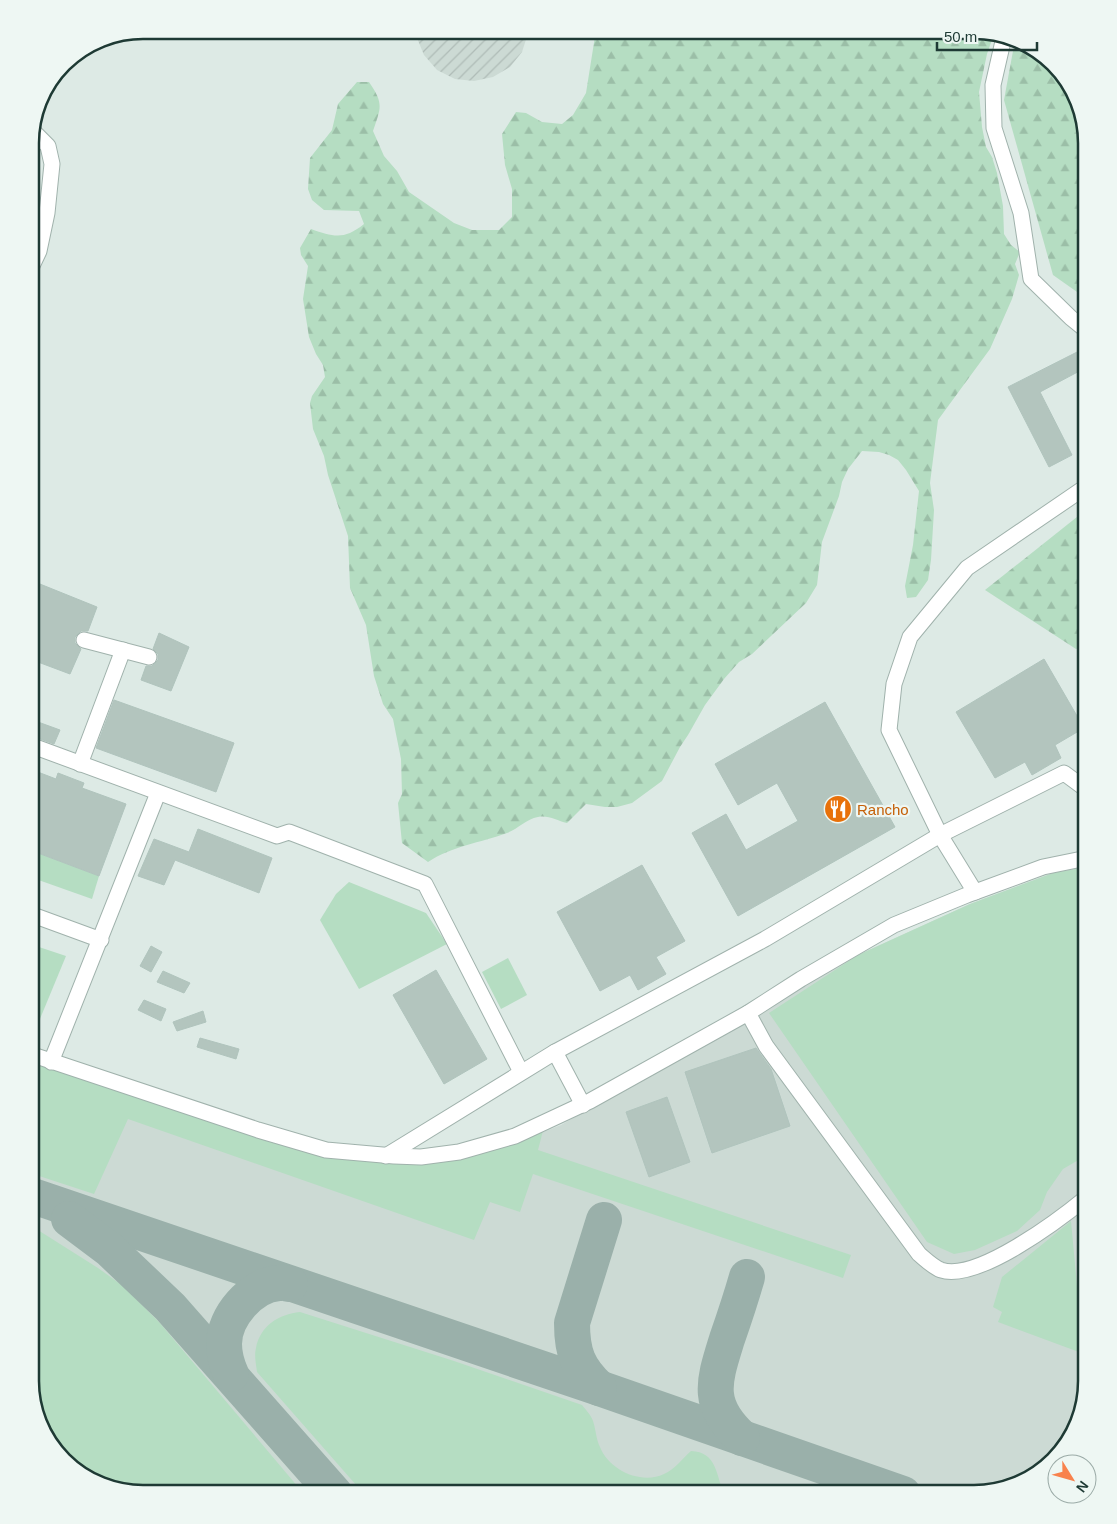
<svg xmlns="http://www.w3.org/2000/svg" width="1117" height="1524" font-family="Helvetica,sans-serif">
<defs>
<pattern id="industrial-furrows" width="10" height="10" patternUnits="userSpaceOnUse" patternTransform="scale(1.25)"><rect width="10" height="10" fill="#ccdad4"/><path d="M-1 1l2-2M0 10L10 0M9 11l2-2" fill="none" stroke="#afbcb7"/></pattern>
<pattern id="forest-firs" width="22" height="20" patternUnits="userSpaceOnUse" patternTransform="scale(1.25)"><rect width="22" height="20" fill="#b5ddc2"/><path d="M5 1l3.5 6h-7zM16 11l3.5 6h-7z" fill="#9bbea7"/></pattern>
</defs>
<rect width="100%" height="100%" fill="#ddeae5"/>
<path fill="#ccdad4" d="M 1087,867 L 1087,1382 L 1072,1437 L 1031,1479 L 975,1494 L 136,1494 L 86,1479 L 45,1438 L 30,1381 L 30,1063 L 266,1136 L 475,1159 L 561,1125 L 717,1034 L 858,955 L 970,904 L 1053,873 Z"/>
<path fill="url(#industrial-furrows)" d="M 416,30 L 529,30 L 522,52 L 510,67 L 493,77 L 474,81 L 455,79 L 437,70 L 424,55 L 417,38 Z"/>
<g fill="#b5ddc2">
<path d="M 30,850 L 99,876 L 92,899 L 30,877 Z"/>
<path d="M 1087,867 L 1087,1155 L 1063,1169 L 1047,1192 L 1040,1210 L 1017,1231 L 975,1250 L 954,1254 L 927,1242 L 769,1013 L 858,955 L 970,904 L 1053,873 Z"/>
<path d="M 349,882 L 426,913 L 447,944 L 359,989 L 320,920 L 336,894 Z"/>
<path d="M 30,944 L 66,956 L 30,1043 Z"/>
<path d="M 508,958 L 527,995 L 501,1009 L 482,972 Z"/>
<path d="M 30,1058 L 239,1124 L 386,1156 L 459,1152 L 545,1123 L 538,1150 L 851,1255 L 843,1278 L 533,1174 L 520,1212 L 490,1202 L 474,1240 L 128,1119 L 94,1194 L 30,1173 Z"/>
<path d="M 1071,1221 L 1077,1286 L 1087,1290 L 1087,1355 L 998,1322 L 1002,1312 L 993,1307 L 1002,1277 Z"/>
<path d="M 30,1225 L 98,1268 L 123,1286 L 159,1322 L 304,1494 L 136,1494 L 86,1479 L 45,1438 L 30,1381 Z"/>
<path d="M 300,1312 L 454,1361 L 582,1405 C 586,1410 591,1415 593,1421 C 596,1430 596,1439 600,1447 C 609,1470 641,1485 664,1474 C 675,1469 682,1459 691,1451 C 717,1452 716,1475 724,1494 L 364,1494 L 257,1372 C 256,1364 254,1355 256,1348 C 260,1326 279,1314 300,1312 Z"/>
</g>
<g fill="url(#forest-firs)">
<path d="M 596,30 L 981,30 L 994,34 L 987,54 L 979,92 L 982,127 L 986,147 L 992,157 L 997,173 L 1003,206 L 1004,234 L 1011,245 L 1020,252 L 1015,264 L 1019,275 L 1012,299 L 990,349 L 938,420 L 930,483 L 934,510 L 931,560 L 928,580 L 916,597 L 907,598 L 905,586 L 913,545 L 919,491 L 906,470 L 898,460 L 889,455 L 879,452 L 862,451 L 848,469 L 842,482 L 839,496 L 822,542 L 817,585 L 806,603 L 752,654 L 739,662 L 724,679 L 705,705 L 688,735 L 680,747 L 662,781 L 632,803 L 617,807 L 605,807 L 586,804 L 567,823 C 557,821 549,815 538,817 C 526,819 518,829 507,833 C 480,843 452,846 428,862 L 402,843 L 398,803 L 402,794 L 401,759 L 393,719 L 383,704 L 374,676 L 366,625 L 350,588 L 348,536 L 328,475 L 324,456 L 313,429 L 310,403 L 312,396 L 325,377 L 323,365 L 316,354 L 309,337 L 303,299 L 308,266 L 301,255 L 300,248 L 311,229 C 334,237 344,240 364,224 L 359,211 L 324,210 L 312,200 L 308,189 L 310,158 L 332,130 L 338,104 L 357,82 L 369,82 C 384,104 381,107 373,131 L 384,156 L 397,171 L 409,192 L 454,223 L 472,230 L 499,230 L 512,217 L 512,189 L 505,165 L 502,134 L 516,112 L 526,113 L 542,122 L 562,124 L 573,115 L 586,93 Z"/>
<path d="M 1015,40 L 1031,45 L 1072,86 L 1087,143 L 1087,299 L 1053,275 L 1004,100 Z"/>
<path d="M 1087,509 L 1087,646 L 1076,649 L 985,590 Z"/>
</g>
<g fill="none" stroke-linecap="round" stroke-linejoin="round">
<g stroke="#9ab0aa" stroke-width="36">
<path d="M 30,1195 L 599,1388 L 903,1494"/>
<path d="M 69,1219 L 109,1249 L 170,1307 L 335,1494"/>
<path d="M 231,1374 C 227,1365 224,1355 224,1344 C 224,1317 251,1285 279,1283 C 283,1282 287,1284 290,1284"/>
<path d="M 599,1388 C 578,1368 572,1353 572,1323 L 604,1220"/>
<path d="M 742,1438 C 705,1404 714,1381 727,1339 C 734,1319 741,1298 747,1277"/>
</g>
</g>
<g fill="#b3c5be" stroke="#b0c4bd">
<path d="M 1087,347 L 1087,367 L 1040,392 L 1072,455 L 1049,467 L 1008,387 Z"/>
<path d="M 30,580 L 97,607 L 88,631 L 81,631 L 75,637 L 75,643 L 81,649 L 70,674 L 30,659 Z"/>
<path d="M 159,633 L 189,647 L 171,691 L 141,680 L 146,666 L 152,666 L 158,660 L 158,654 L 153,649 Z"/>
<path d="M 1044,659 L 1084,728 L 1055,745 L 1061,758 L 1032,775 L 1025,762 L 995,778 L 956,712 Z"/>
<path d="M 114,700 L 234,743 L 216,792 L 96,748 Z"/>
<path d="M 825,702 L 895,827 L 738,916 L 692,833 L 726,814 L 746,850 L 798,821 L 777,783 L 738,805 L 715,764 Z"/>
<path d="M 38,722 L 60,730 L 54,744 L 32,736 Z"/>
<path d="M 30,769 L 56,779 L 58,773 L 84,783 L 82,788 L 126,804 L 99,876 L 30,850 Z"/>
<path d="M 198,829 L 272,858 L 259,893 L 175,860 L 164,885 L 138,876 L 154,839 L 189,852 Z"/>
<path d="M 642,865 L 685,941 L 656,957 L 666,974 L 638,990 L 630,975 L 600,991 L 557,912 Z"/>
<path d="M 151,946 L 162,952 L 151,972 L 140,966 Z"/>
<path d="M 436,970 L 487,1059 L 444,1084 L 393,995 Z"/>
<path d="M 163,971 L 190,983 L 184,993 L 157,982 Z"/>
<path d="M 144,1000 L 166,1009 L 161,1021 L 138,1010 Z"/>
<path d="M 203,1011 L 206,1022 L 177,1031 L 173,1022 Z"/>
<path d="M 200,1038 L 239,1049 L 236,1059 L 197,1047 Z"/>
<path d="M 756,1048 L 771,1069 L 790,1126 L 712,1153 L 685,1072 Z"/>
<path d="M 667,1097 L 690,1162 L 649,1177 L 626,1112 Z"/>
</g>
<g fill="none" stroke-linecap="round" stroke-linejoin="round">
<g stroke="#a0b2ac" stroke-width="17">
<g id="minor">
<path d="M 1004,37 L 993,85 L 994,128 L 1021,213 L 1031,279 L 1071,318 L 1087,331"/>
<path d="M 30,270 L 39,251 L 47,213 L 52,164 L 48,146 L 32,130"/>
<path d="M 84,640 L 149,657"/>
<path d="M 30,745 L 277,836 L 289,832 L 425,884 L 521,1072"/>
<path d="M 80,764 L 123,650"/>
<path d="M 975,892 L 940,835 L 889,730 L 894,684 L 910,637 L 967,568 L 1087,486"/>
<path d="M 30,914 L 101,940"/>
<path d="M 748,1013 L 766,1046 L 919,1254 C 925,1259 933,1267 941,1270 C 977,1282 1059,1220 1087,1197"/>
<path d="M 555,1052 L 765,939 L 940,835 L 1064,773 L 1087,790"/>
<path d="M 30,1054 L 258,1130 L 326,1150 L 394,1156 L 421,1157 L 459,1152 L 515,1136 L 590,1101 L 748,1013 L 801,979 L 894,925 L 967,895 L 1043,867 L 1087,858"/>
<path d="M 51,1062 L 158,793"/>
<path d="M 386,1156 L 555,1052 L 583,1105"/>
</g>
</g>
<use href="#minor" stroke="#fff" stroke-width="15"/>
</g>
<defs>
<g id="restaurant-disc" transform="scale(1.4375)"><circle r="9.5" fill="#e8710a" stroke="#eef7f3"/><path d="M-5-6h1v4h1v-4h1v4h1v-4h1v5L-1.5 .5V6h-2V.5L-5-1ZM5-6V6H3V1.5H1.5Q1.5-4 5-6Z" fill="#fff"/></g>
</defs>
<g fill-rule="evenodd">
<use href="#restaurant-disc" x="838" y="809"/>
</g>
<g text-anchor="middle" dominant-baseline="central" stroke-width="4.5" stroke-linejoin="round" paint-order="stroke">
<g font-size="15" fill="#c56008" stroke="#eef7f3" text-anchor="start">
<text x="857" y="809">Rancho</text>
</g>
</g>
<path d="M0 0H1117V1524H0ZM143 39H974A104 104 0 0 1 1078 143V1381A104 104 0 0 1 974 1485H143A104 104 0 0 1 39 1381V143A104 104 0 0 1 143 39Z" fill="#eef7f3" fill-rule="evenodd"/>
<path fill="none" stroke="#1e3a34" stroke-width="2.5" d="M143 39H974A104 104 0 0 1 1078 143V1381A104 104 0 0 1 974 1485H143A104 104 0 0 1 39 1381V143A104 104 0 0 1 143 39Z"/>
<g transform="translate(1072 1479) rotate(127)"><circle r="24" fill="#eef7f3" stroke="#9baba7"/>
<path d="M0-4L9 19L0 12L-9 19Z" fill="#f8824d"/>
<text y="-8" font-size="14" font-weight="bold" text-anchor="middle" fill="#1e3a34">N</text>
</g>
<path d="M937 42v8h100v-8" fill="none" stroke="#1e3a34" stroke-width="2.5"/>
<text x="944" y="42" font-size="15" fill="#1e3a34" stroke="#eef7f3" stroke-width="4" paint-order="stroke">50 m</text>
</svg>
